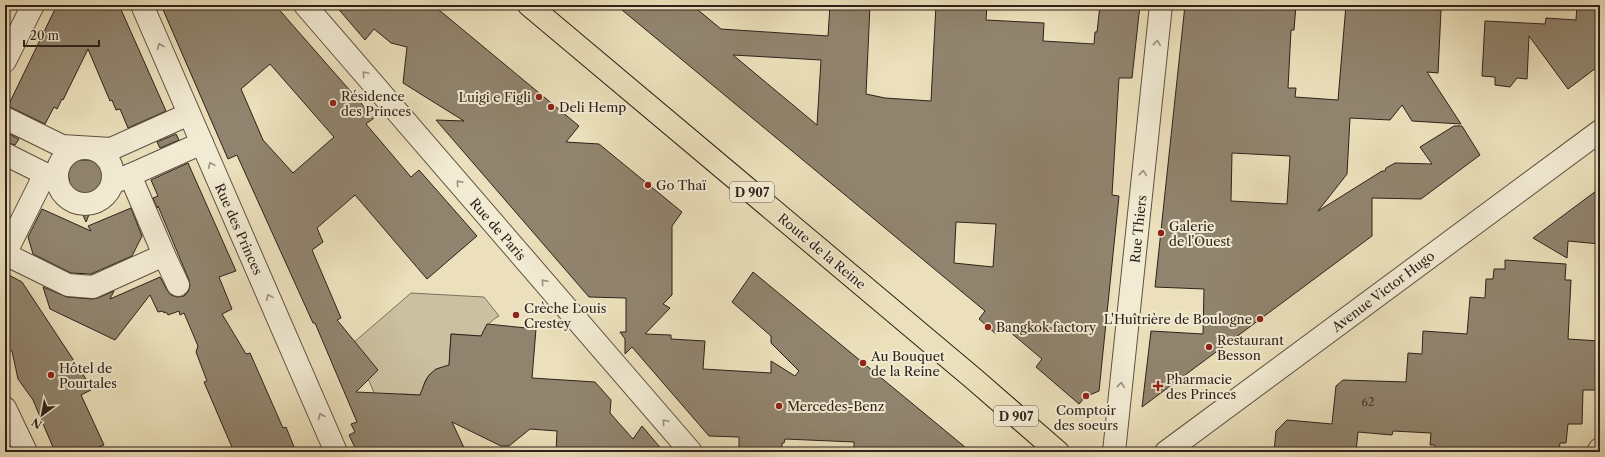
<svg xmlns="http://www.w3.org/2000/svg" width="1605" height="457" font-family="'Libre Caslon Text',serif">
<rect width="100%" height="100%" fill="#ebe0bb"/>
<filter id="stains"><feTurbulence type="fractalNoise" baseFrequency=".005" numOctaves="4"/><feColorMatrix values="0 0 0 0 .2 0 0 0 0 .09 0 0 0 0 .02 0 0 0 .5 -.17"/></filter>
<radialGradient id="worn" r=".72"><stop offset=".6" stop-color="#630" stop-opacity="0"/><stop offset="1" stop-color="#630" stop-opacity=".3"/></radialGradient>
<path fill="#cbc0a0" stroke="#7d705d" d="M 411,293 L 484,297 L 499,316 C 490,321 486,326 482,336 L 451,334 L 449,367 C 430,371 424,376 422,395 L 401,394 L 400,413 L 383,414 L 353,343 Z"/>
<g fill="#91846e" stroke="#2f211a" fill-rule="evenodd">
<path d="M 57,5 L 119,5 L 166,111 L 128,128 L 120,109 L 116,110 L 112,100 L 110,101 L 88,49 L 63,100 L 62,99 L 57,109 L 54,107 L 45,124 L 8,106 Z"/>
<path d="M 161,5 L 275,5 L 374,118 L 366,124 L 411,177 L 419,170 L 477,236 L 427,279 L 355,195 L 317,228 L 323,242 L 312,250 L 341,318 L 337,320 L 378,370 L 356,392 L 420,395 L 425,382 L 429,375 L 436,369 L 449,365 L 451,334 L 481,336 L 487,324 L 536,329 L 532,378 L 595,382 L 611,400 L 610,413 L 633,439 L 642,426 L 664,452 L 556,452 L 557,431 L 530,429 L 509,446 L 501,446 L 452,422 L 466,452 L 357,452 L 349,435 L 355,432 L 351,424 L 357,422 L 315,323 L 313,323 L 237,155 L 228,159 ZM 270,64 L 334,137 L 293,173 L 263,140 L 241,89 Z"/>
<path d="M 335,5 L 433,5 L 579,126 L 566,142 L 599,144 L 682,212 L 672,226 L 672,295 L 663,304 L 670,308 L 645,334 L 671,335 L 671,339 L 705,341 L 703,369 L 771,373 L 771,361 L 795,376 L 799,371 L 771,343 L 771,336 L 732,302 L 753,272 L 971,452 L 854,452 L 854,442 L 785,439 L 784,443 L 782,443 L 782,452 L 739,452 L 739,437 L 709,436 L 632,347 L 625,354 L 625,339 L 620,332 L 626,332 L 626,298 L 589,297 L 436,120 L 464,121 L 403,83 L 407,47 L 391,43 L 374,29 L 365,40 Z"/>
<path d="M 616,5 L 699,5 L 698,10 L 721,29 L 828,36 L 830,5 L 870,5 L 866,94 L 885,98 L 931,101 L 936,5 L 987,5 L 986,20 L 1044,23 L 1043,41 L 1094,44 L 1095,32 L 1097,32 L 1100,5 L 1140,5 L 1132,78 L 1119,78 L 1112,195 L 1119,196 L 1099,391 L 1085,397 L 1079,404 L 1036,367 L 1042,359 L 1003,326 L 996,334 L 988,327 L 979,319 L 985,311 ZM 733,55 L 821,60 L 817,125 ZM 956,222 L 996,224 L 993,267 L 954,263 Z"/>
<path d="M 1185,5 L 1296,5 L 1294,30 L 1291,30 L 1288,88 L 1296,88 L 1295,97 L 1338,100 L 1346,5 L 1391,5 L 1391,7 L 1441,10 L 1438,73 L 1427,72 L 1461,124 L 1412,121 L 1402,105 L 1390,120 L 1350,118 L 1347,174 L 1318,211 L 1382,171 L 1385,171 L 1386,168 L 1395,163 L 1432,164 L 1420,147 L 1454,126 L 1462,126 L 1480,155 L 1421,199 L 1372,198 L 1372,236 L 1142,407 L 1151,331 L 1203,334 L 1204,289 L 1155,287 ZM 1232,153 L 1290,156 L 1287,204 L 1231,201 Z"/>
<path d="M 1577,5 L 1600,5 L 1600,65 L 1568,89 L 1529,36 L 1527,79 L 1517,78 L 1510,87 L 1495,85 L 1495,77 L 1482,76 L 1485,21 L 1545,24 L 1546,18 L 1576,20 Z"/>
<path d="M 5,132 L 19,139 L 15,145 L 5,142 Z"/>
<path d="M 176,134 L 179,140 L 160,148 L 157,142 Z"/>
<path d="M 78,160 L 94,160 L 98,164 L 103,172 L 103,181 L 86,222 L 69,183 L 69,179 L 67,173 L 70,166 Z"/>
<path d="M 188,163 L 236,271 L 219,277 L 232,309 L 222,314 L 246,354 L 250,353 L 283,428 L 286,427 L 296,452 L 234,452 L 204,382 L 207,381 L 196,352 L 198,346 L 184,313 L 180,315 L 179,311 L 168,315 L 166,312 L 164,313 L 163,311 L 158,312 L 150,295 L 115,340 L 50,309 L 43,287 L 67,297 L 92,299 L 98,298 L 114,291 L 110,299 L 160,277 L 167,290 L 171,295 L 177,297 L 184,296 L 188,292 L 190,286 L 189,280 L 158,206 L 157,208 L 153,198 L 158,196 L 151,180 Z"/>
<path d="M 1600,188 L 1600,244 L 1568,241 L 1567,258 L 1533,238 Z"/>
<path d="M 131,208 L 142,236 L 132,256 L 91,274 L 71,273 L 33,254 L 28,237 L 42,209 L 91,231 L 88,226 Z"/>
<path d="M 1505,260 L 1566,264 L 1565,280 L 1571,280 L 1568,339 L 1600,341 L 1600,390 L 1583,390 L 1582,424 L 1568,424 L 1566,443 L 1560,443 L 1559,452 L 1434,452 L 1435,445 L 1430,445 L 1431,433 L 1393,431 L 1392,435 L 1358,432 L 1356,452 L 1274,452 L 1276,431 L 1287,420 L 1332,424 L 1336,386 L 1343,380 L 1406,382 L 1408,353 L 1422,354 L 1423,331 L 1467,334 L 1470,297 L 1485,298 L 1486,279 L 1493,279 L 1494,269 L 1505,269 Z"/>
<path d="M 5,273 L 22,282 L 86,379 L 91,390 L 81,395 L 104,445 L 99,447 L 101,452 L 55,452 L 33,400 L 18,379 L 12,351 L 5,348 Z"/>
</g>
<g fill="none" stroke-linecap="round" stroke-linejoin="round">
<g stroke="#5e5142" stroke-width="24">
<g id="minor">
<path d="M 142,5 L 336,452"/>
<path d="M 305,5 L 691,452"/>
<path d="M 5,61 L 33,5"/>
<path d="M 5,118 L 62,146 L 111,149 L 189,114"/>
<circle cx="85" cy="176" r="28"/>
<path d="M 5,154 L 57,180"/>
<path d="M 117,181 L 202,143"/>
<path d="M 5,254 L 68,285 L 93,287 L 164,255 L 130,175"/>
<path d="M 5,254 L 45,174"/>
<path d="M 164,255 L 178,285"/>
<path d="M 5,408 L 26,452"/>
<path d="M 1114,452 L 1161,5"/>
<path d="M 1166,452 L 1600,131"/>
<path d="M 1598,452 L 1600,449"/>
</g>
</g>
<g stroke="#2f211a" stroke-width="24">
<path id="major" d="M 529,5 L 974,379 L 1058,452"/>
</g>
<use href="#minor" stroke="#f2ebd3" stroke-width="22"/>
<use href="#major" stroke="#ebe0bb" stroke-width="22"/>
</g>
<defs><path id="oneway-chevron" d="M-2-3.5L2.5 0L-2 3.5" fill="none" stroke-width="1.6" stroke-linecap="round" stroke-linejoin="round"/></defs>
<g stroke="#9a9080">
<use href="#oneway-chevron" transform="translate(1157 43) rotate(-84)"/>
<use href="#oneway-chevron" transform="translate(160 46) rotate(-113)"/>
<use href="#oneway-chevron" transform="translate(365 74) rotate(-131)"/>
<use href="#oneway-chevron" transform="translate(211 165) rotate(-114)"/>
<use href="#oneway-chevron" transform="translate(1143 173) rotate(-84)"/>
<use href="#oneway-chevron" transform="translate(459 183) rotate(-131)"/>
<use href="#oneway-chevron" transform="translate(544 282) rotate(-131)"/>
<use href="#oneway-chevron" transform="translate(269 297) rotate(-114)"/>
<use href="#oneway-chevron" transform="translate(1121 385) rotate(-84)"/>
<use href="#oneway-chevron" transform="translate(321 416) rotate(-113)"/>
<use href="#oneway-chevron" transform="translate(665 422) rotate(-131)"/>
</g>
<g fill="#8f2418" stroke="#f2ebd3" stroke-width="1.5">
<circle cx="539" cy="97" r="4"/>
<circle cx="333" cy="103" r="4"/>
<circle cx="551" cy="107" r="4"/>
<circle cx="648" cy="185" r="4"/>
<circle cx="1161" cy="233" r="4"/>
<circle cx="516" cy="315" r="4"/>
<circle cx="1260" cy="319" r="4"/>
<circle cx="988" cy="327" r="4"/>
<circle cx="1209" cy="347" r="4"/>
<circle cx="863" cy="363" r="4"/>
<circle cx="51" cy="375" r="4"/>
<path d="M1156 380h4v4h4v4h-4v4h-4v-4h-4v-4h4z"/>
<circle cx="1086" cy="396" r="4"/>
<circle cx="779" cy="406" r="4"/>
</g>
<g text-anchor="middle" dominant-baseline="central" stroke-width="4" stroke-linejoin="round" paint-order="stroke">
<g font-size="11" fill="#483a2f">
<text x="1368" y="402">62</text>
</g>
<g fill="#f2ebd3" stroke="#6a5e52" stroke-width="1">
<rect x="730" y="182" width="44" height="20" rx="3"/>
<rect x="994" y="406" width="44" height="20" rx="3"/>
</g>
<g font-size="12" font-weight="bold" fill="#2f211a">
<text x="752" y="192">D 907</text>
<text x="1016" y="416">D 907</text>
</g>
<g font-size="13" fill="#2f211a" stroke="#f2ebd3" text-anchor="start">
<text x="341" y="96">Résidence<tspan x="341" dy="15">des Princes</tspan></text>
<text x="531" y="97" text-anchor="end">Luigi e Figli</text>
<text x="559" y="107">Deli Hemp</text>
<text x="656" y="185">Go Thaï</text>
<text x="1169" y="226">Galerie<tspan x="1169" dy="15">de l'Ouest</tspan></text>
<text x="524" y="308">Crèche Louis<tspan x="524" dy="15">Crestey</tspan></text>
<text x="1252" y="319" text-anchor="end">L'Huîtrière de Boulogne</text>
<text x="996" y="327">Bangkok factory</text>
<text x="1217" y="340">Restaurant<tspan x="1217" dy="15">Besson</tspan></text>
<text x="871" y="356">Au Bouquet<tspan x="871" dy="15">de la Reine</tspan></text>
<text x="59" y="368">Hôtel de<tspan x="59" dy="15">Pourtales</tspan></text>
<text x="1166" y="379">Pharmacie<tspan x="1166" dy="15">des Princes</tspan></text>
<text x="787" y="406">Mercedes-Benz</text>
<text x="1086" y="410" text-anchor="middle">Comptoir<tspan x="1086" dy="15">des soeurs</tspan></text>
</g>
<g font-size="13" fill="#2f211a" stroke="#f2ebd3">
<text transform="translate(239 229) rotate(66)">Rue des Princes</text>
<text transform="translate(498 229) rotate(49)">Rue de Paris</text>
<text transform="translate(1138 229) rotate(-84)">Rue Thiers</text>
<text transform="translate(822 251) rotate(40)">Route de la Reine</text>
<text transform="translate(1383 291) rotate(-37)">Avenue Victor Hugo</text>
</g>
</g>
<rect width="1605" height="457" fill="none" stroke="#ebe0bb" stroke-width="20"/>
<rect x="6" y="6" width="1593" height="445" fill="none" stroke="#2f211a" stroke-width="2"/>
<rect x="10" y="10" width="1585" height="437" fill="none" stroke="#2f211a"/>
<g transform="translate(42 415) rotate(212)" stroke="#f2ebd3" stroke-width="3" paint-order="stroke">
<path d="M0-3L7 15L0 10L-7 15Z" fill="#2f211a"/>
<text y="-6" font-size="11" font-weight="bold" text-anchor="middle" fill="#2f211a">N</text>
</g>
<path d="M24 40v6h75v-6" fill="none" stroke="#2f211a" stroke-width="2"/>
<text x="30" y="40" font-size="12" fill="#2f211a" stroke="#f2ebd3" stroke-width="3" paint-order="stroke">20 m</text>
<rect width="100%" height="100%" filter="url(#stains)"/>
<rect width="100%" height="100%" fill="url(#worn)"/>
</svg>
